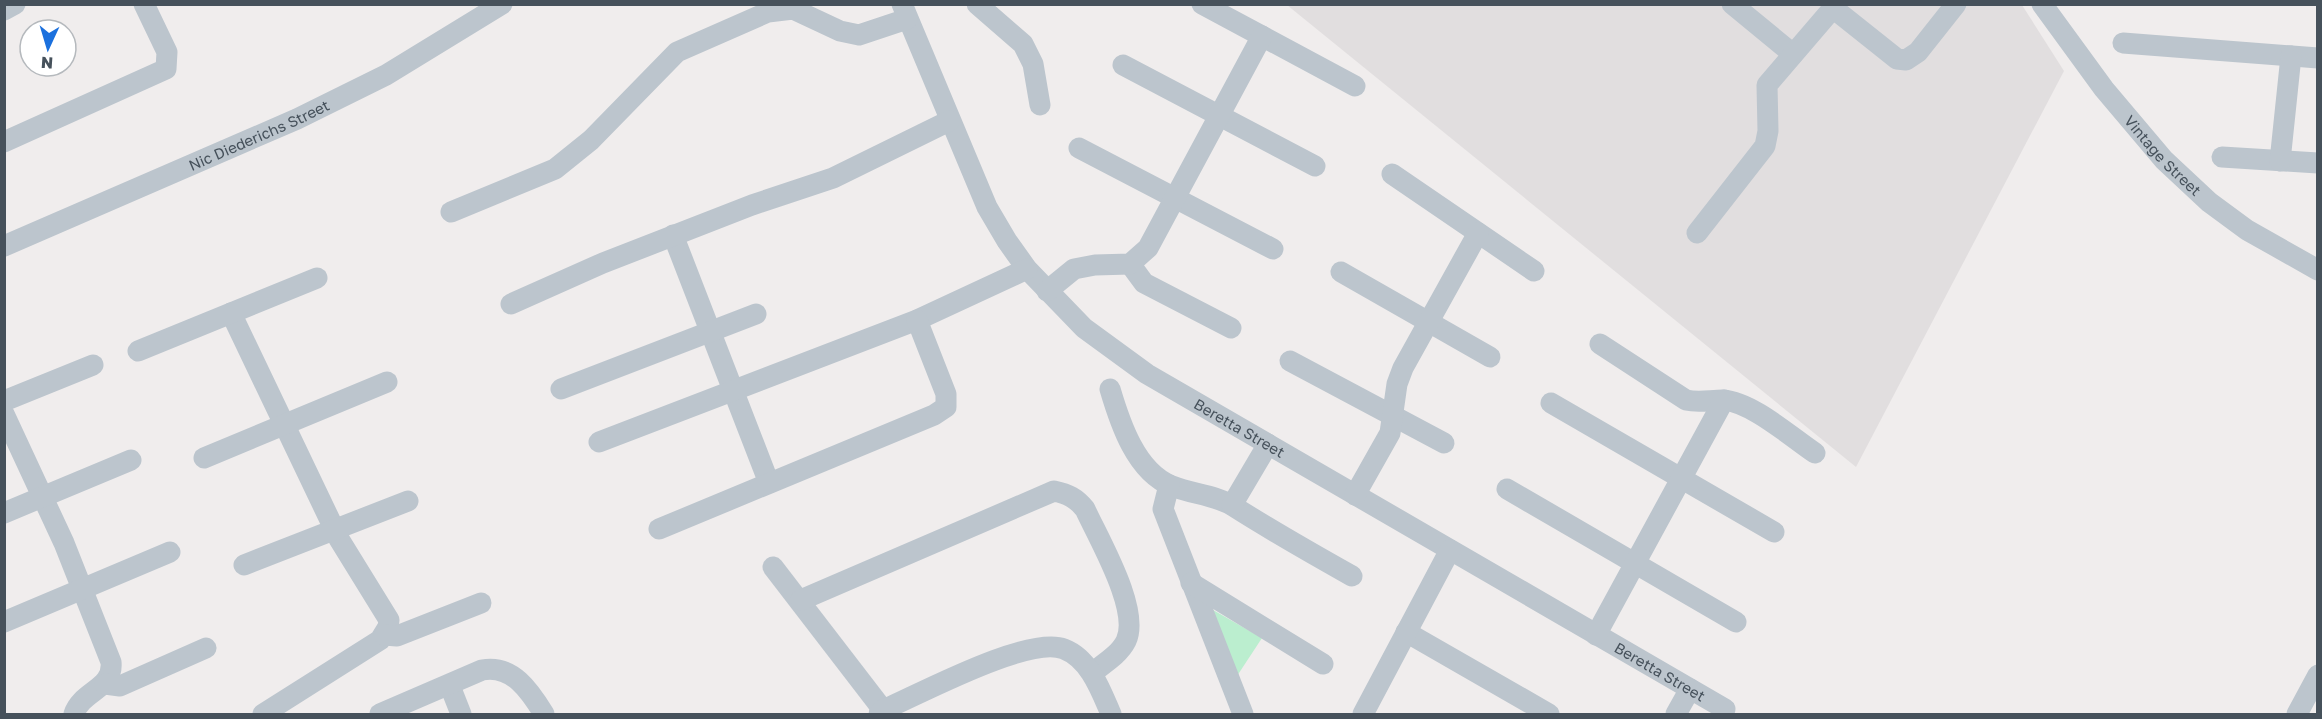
<svg xmlns="http://www.w3.org/2000/svg" width="2322" height="719" font-family="'Golos Text',sans-serif">
<rect width="100%" height="100%" fill="#f0eded"/>
<path fill="#e1dedf" d="M 1287,5 L 2022,5 L 2064,71 L 1856,467 Z"/>
<path fill="#bbeecf" d="M 1213,610 L 1262,638 L 1237,676 Z"/>
<g fill="none" stroke-linecap="round" stroke-linejoin="round">
<g stroke="#bcc5cd" stroke-width="21">
<path id="s1" d="M 902,4 L 987,207 L 1007,241 L 1027,269 L 1084,328 L 1147,374 L 1725,709"/>
<path d="M 977,4 L 1023,44 L 1033,64 L 1040,105"/>
<path d="M 1202,4 L 1355,86"/>
<path d="M 1732,4 L 1793,54"/>
<path id="s2" d="M 2042,4 L 2104,89 L 2164,160 L 2209,202 L 2247,230 L 2318,270"/>
<path d="M 4,10 L 15,4"/>
<path d="M 2123,43 L 2318,58"/>
<path d="M 1123,65 L 1315,166"/>
<path d="M 4,142 L 166,69 L 167,52 L 144,4"/>
<path d="M 1079,148 L 1273,249"/>
<path d="M 2222,157 L 2318,163"/>
<path d="M 2280,161 L 2291,56"/>
<path d="M 1392,174 L 1534,271"/>
<path d="M 451,212 L 555,169 L 591,140 L 677,52 L 768,12 L 793,9 L 840,31 L 859,35 L 907,19"/>
<path d="M 1697,233 L 1765,146 L 1768,131 L 1767,85 L 1833,8 L 1897,59 L 1906,60 L 1918,52 L 1956,4"/>
<path d="M 673,235 L 769,483"/>
<path id="s3" d="M 4,246 L 297,119 L 386,75 L 502,4"/>
<path d="M 1130,264 L 1144,283 L 1231,328"/>
<path d="M 1341,272 L 1490,357"/>
<path d="M 1047,291 L 1074,269 L 1095,265 L 1130,264 L 1148,248 L 1262,36"/>
<path d="M 511,304 L 603,263 L 752,205 L 833,178 L 949,121"/>
<path d="M 231,313 L 339,539 L 389,620 L 388,627 L 380,640 L 263,714"/>
<path d="M 1600,344 L 1686,400 C 1699,403 1710,400 1723,400 C 1752,402 1791,437 1815,453"/>
<path d="M 138,351 L 317,278"/>
<path d="M 1290,361 L 1444,443"/>
<path d="M 561,389 L 756,314"/>
<path d="M 1110,389 C 1120,423 1136,472 1172,486 C 1191,494 1216,495 1233,506 C 1272,531 1311,553 1352,576"/>
<path d="M 4,401 L 93,365"/>
<path d="M 1551,403 L 1774,532"/>
<path d="M 4,414 L 64,543 L 111,662 C 114,689 81,691 74,714"/>
<path d="M 599,442 L 917,320 L 1027,269"/>
<path d="M 204,458 L 387,382"/>
<path d="M 1169,485 L 1163,509 L 1243,714"/>
<path d="M 1507,489 L 1736,622"/>
<path d="M 1355,495 L 1390,433 L 1397,384 L 1403,368 L 1478,233"/>
<path d="M 1232,505 L 1268,444"/>
<path d="M 4,513 L 131,460"/>
<path d="M 659,529 L 934,415 L 946,407 L 946,394 L 917,320"/>
<path d="M 244,565 L 408,501"/>
<path d="M 773,567 L 883,710"/>
<path d="M 1191,583 L 1323,664"/>
<path d="M 801,600 L 1054,491 C 1068,494 1076,498 1085,509 C 1098,538 1141,610 1126,641 C 1119,655 1103,664 1092,673"/>
<path d="M 4,622 L 170,552"/>
<path d="M 1406,632 L 1549,714"/>
<path d="M 384,635 L 397,636 L 481,603"/>
<path d="M 1596,635 L 1724,400"/>
<path d="M 105,684 L 120,686 L 206,648"/>
<path d="M 450,686 L 461,714"/>
<path d="M 380,714 L 482,670 C 512,664 530,691 544,714"/>
<path d="M 879,714 L 883,710 C 920,694 1029,635 1064,649 C 1090,659 1101,691 1111,714"/>
<path d="M 1363,714 L 1450,550"/>
<path d="M 1676,714 L 1690,689"/>
<path d="M 2297,714 L 2318,675"/>
</g>
</g>
<g text-anchor="middle" dominant-baseline="central" stroke-width="4.5" stroke-linejoin="round" paint-order="stroke">
<g font-size="15" fill="#46515b" stroke="#fff">
<text stroke="none"><textPath href="#s3" startOffset="278">Nic Diederichs Street</textPath></text>
<text stroke="none"><textPath href="#s2" startOffset="194">Vintage Street</textPath></text>
<text stroke="none"><textPath href="#s1" startOffset="561">Beretta Street</textPath></text>
<text stroke="none"><textPath href="#s1" startOffset="1047">Beretta Street</textPath></text>
</g>
</g>
<rect width="2322" height="719" fill="none" stroke="#46515b" stroke-width="12"/>
<g transform="translate(48 48) rotate(184)"><circle r="28" fill="#ffffff" stroke="#b5b9bd" stroke-width="1.5"/>
<path d="M0-4.5L10 22L0 15L-10 22Z" fill="#1b70dd"/>
<text y="-9" font-size="16" font-weight="bold" text-anchor="middle" fill="#46515b">N</text>
</g>
</svg>
